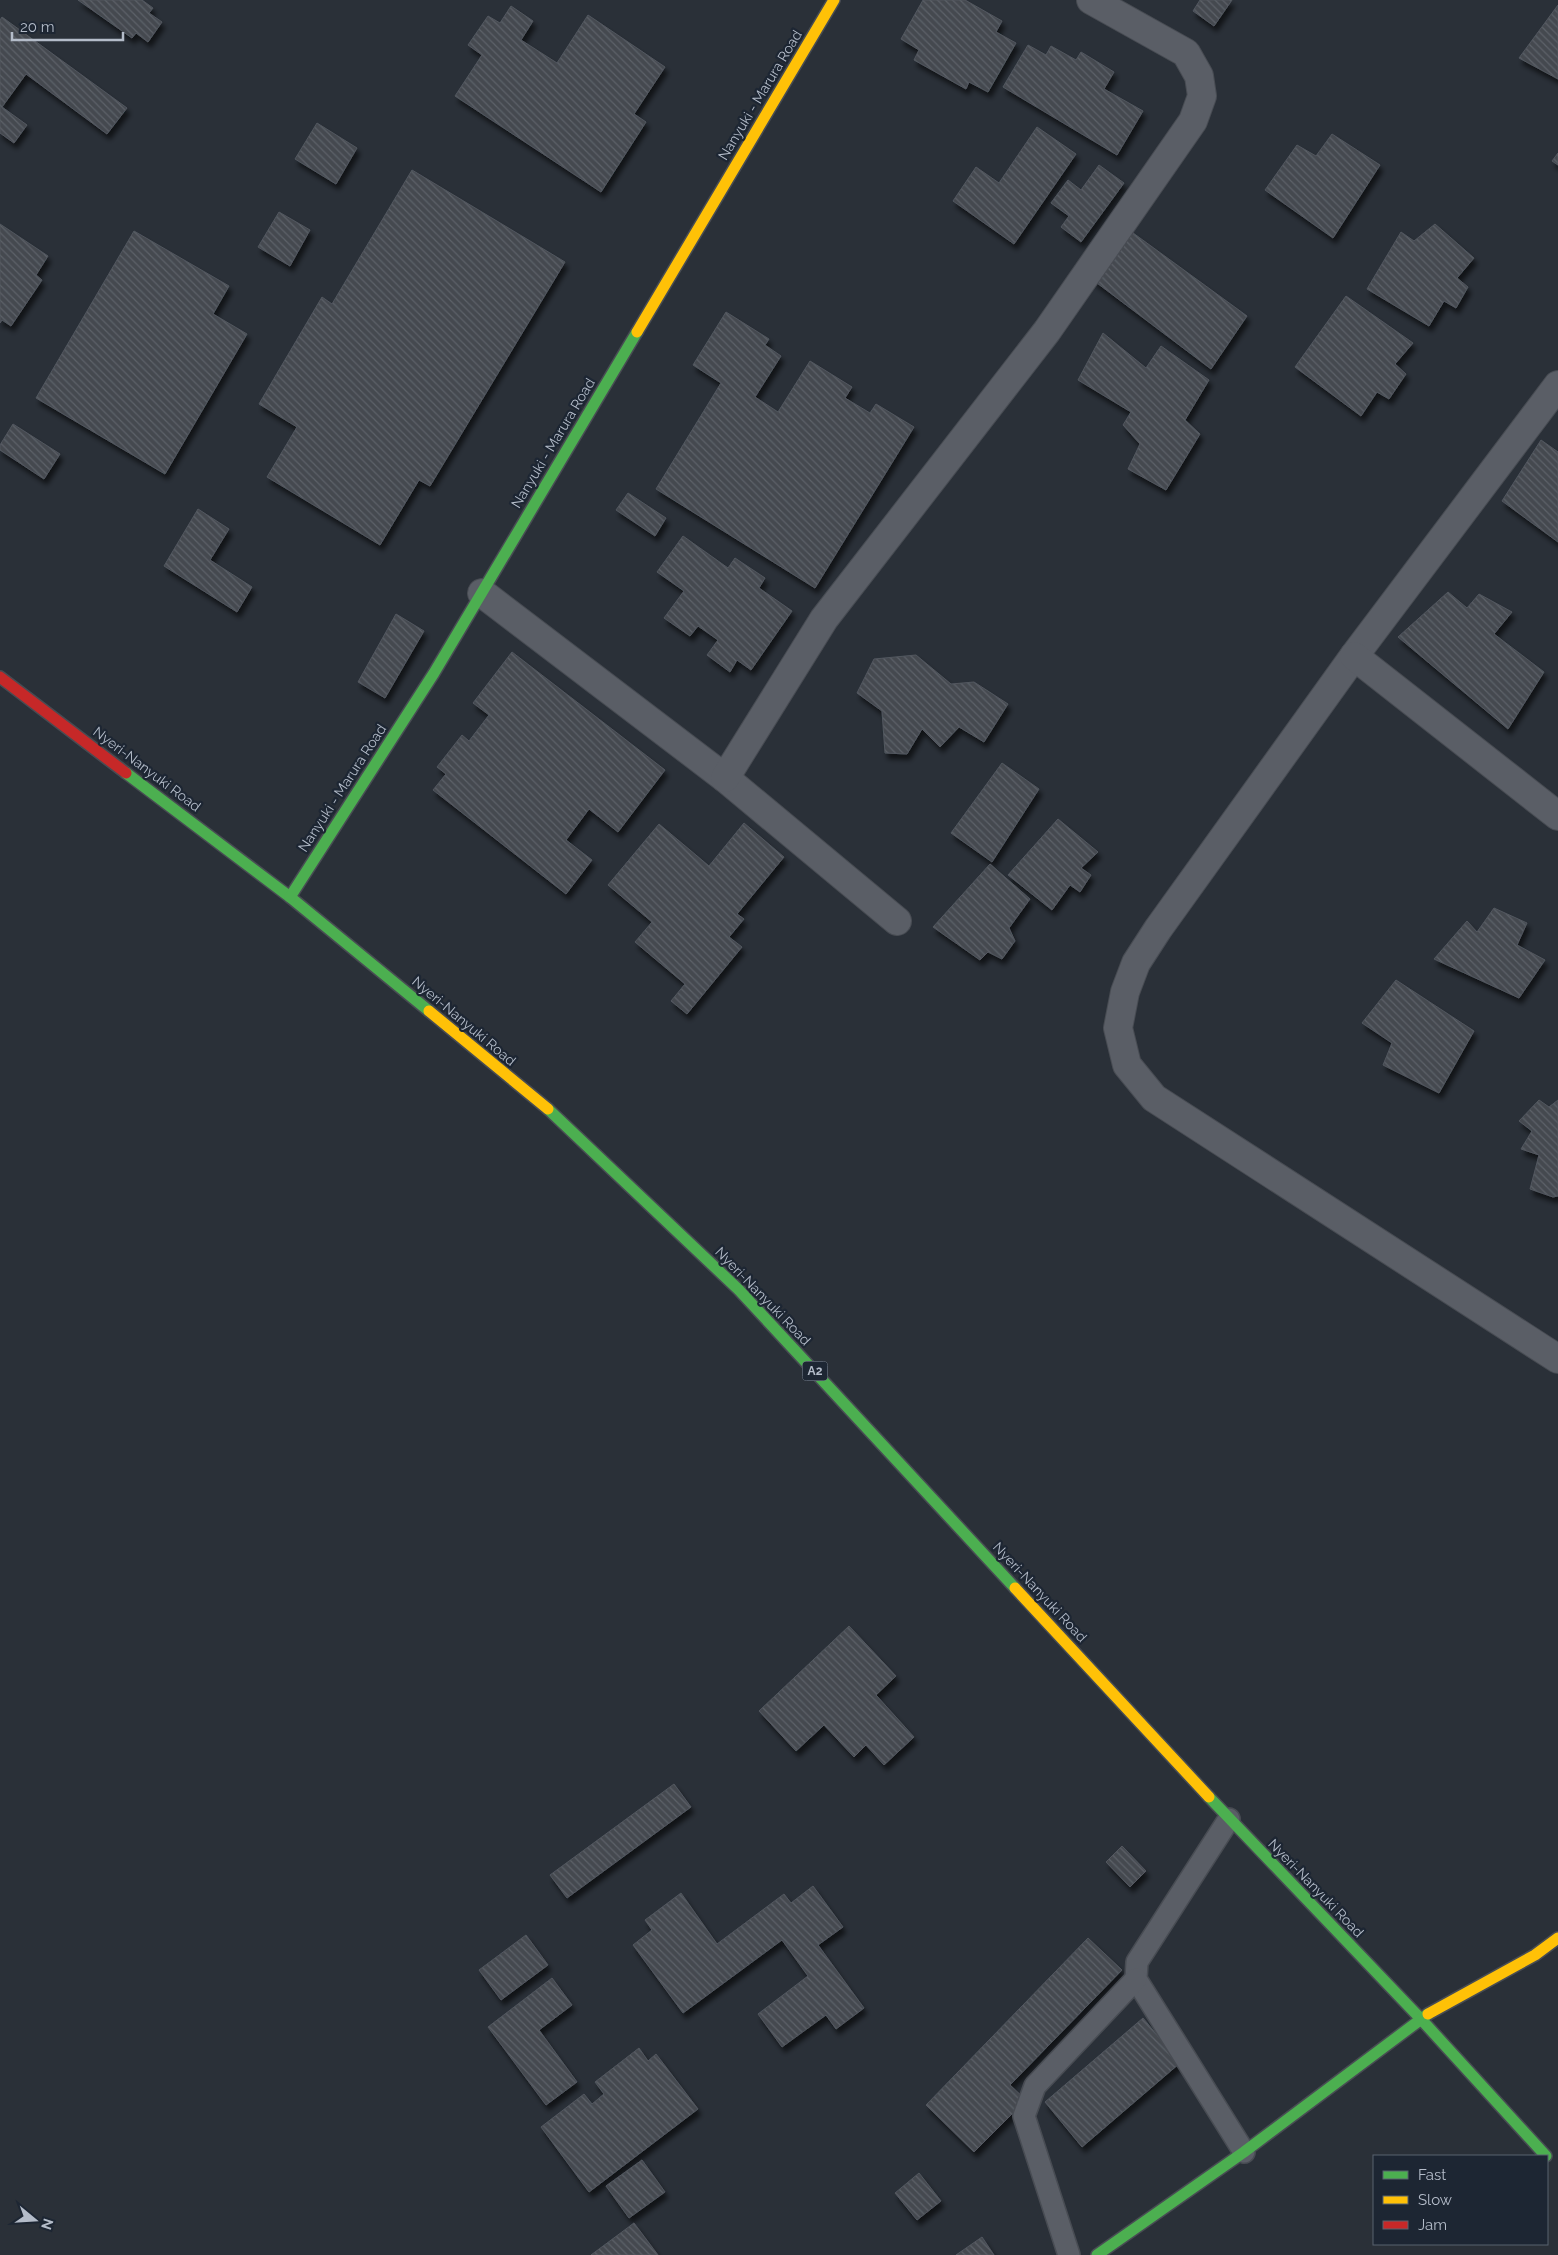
<svg xmlns="http://www.w3.org/2000/svg" width="1558" height="2255" font-family="Raleway,sans-serif">
<defs>
<pattern id="building-back-hatch" width="6" height="6" patternUnits="userSpaceOnUse" patternTransform="scale(1.25)"><rect width="6" height="6" fill="#444950"/><path d="M-1 5l2 2M0 0l6 6M5-1l2 2" fill="none" stroke="#5d6168"/></pattern>
<filter id="shadow"><feDropShadow dx="3" dy="5.5" stdDeviation="2.5" flood-color="#0009"/></filter>
</defs>
<rect width="100%" height="100%" fill="#2a3038"/>
<g fill="url(#building-back-hatch)" stroke="#52575f" filter="url(#shadow)">
<path d="M 78,0 L 142,0 L 153,8 L 149,13 L 162,22 L 148,42 L 136,33 L 132,38 Z"/>
<path d="M 923,0 L 965,0 L 1002,21 L 996,32 L 1016,43 L 988,92 L 969,82 L 966,89 L 914,60 L 919,50 L 901,39 Z"/>
<path d="M 1200,0 L 1232,0 L 1214,26 L 1193,11 Z"/>
<path d="M 1558,5 L 1558,79 L 1519,58 Z"/>
<path d="M 511,6 L 533,21 L 521,40 L 557,63 L 588,15 L 665,67 L 634,114 L 646,122 L 601,192 L 455,96 L 482,55 L 468,45 L 488,16 L 500,23 Z"/>
<path d="M 2,17 L 127,108 L 107,134 L 26,74 L 2,107 L 27,125 L 14,143 L 0,133 L 0,20 Z"/>
<path d="M 1028,45 L 1046,55 L 1051,46 L 1076,60 L 1081,52 L 1114,72 L 1104,89 L 1143,111 L 1117,155 L 1003,87 Z"/>
<path d="M 317,123 L 357,148 L 336,184 L 295,159 Z"/>
<path d="M 1037,127 L 1076,154 L 1014,244 L 953,201 L 976,167 L 999,183 Z"/>
<path d="M 1332,134 L 1380,165 L 1333,238 L 1265,190 L 1297,145 L 1316,156 Z"/>
<path d="M 1558,153 L 1558,165 L 1552,161 Z"/>
<path d="M 1099,165 L 1124,183 L 1081,242 L 1061,227 L 1069,216 L 1051,203 L 1068,180 L 1081,190 Z"/>
<path d="M 412,170 L 565,262 L 430,486 L 419,480 L 380,545 L 267,477 L 297,427 L 259,404 L 322,297 L 332,304 Z"/>
<path d="M 279,212 L 310,230 L 290,266 L 258,247 Z"/>
<path d="M 0,224 L 48,256 L 36,275 L 42,280 L 11,326 L 2,320 L 0,323 Z"/>
<path d="M 1435,224 L 1474,258 L 1457,278 L 1468,287 L 1456,308 L 1444,301 L 1429,326 L 1367,289 L 1401,232 L 1414,241 Z"/>
<path d="M 1129,230 L 1247,316 L 1211,369 L 1093,280 Z"/>
<path d="M 134,231 L 229,286 L 213,314 L 247,334 L 165,474 L 36,398 Z"/>
<path d="M 1346,296 L 1413,343 L 1395,364 L 1406,374 L 1389,399 L 1377,392 L 1361,416 L 1295,367 Z"/>
<path d="M 726,312 L 769,339 L 765,345 L 781,356 L 755,397 L 778,412 L 810,361 L 852,387 L 845,398 L 870,413 L 876,404 L 914,427 L 815,588 L 656,489 L 721,383 L 693,365 Z"/>
<path d="M 1103,333 L 1146,368 L 1161,346 L 1209,380 L 1185,420 L 1200,434 L 1166,490 L 1128,469 L 1140,444 L 1123,425 L 1131,412 L 1078,380 Z"/>
<path d="M 13,424 L 60,454 L 44,479 L 0,450 L 0,445 Z"/>
<path d="M 1541,440 L 1558,452 L 1558,542 L 1502,501 Z"/>
<path d="M 628,493 L 666,518 L 655,536 L 616,510 Z"/>
<path d="M 198,509 L 229,529 L 210,560 L 252,587 L 237,612 L 164,566 Z"/>
<path d="M 683,536 L 728,568 L 735,558 L 765,578 L 759,588 L 792,611 L 751,670 L 737,660 L 730,672 L 707,655 L 718,640 L 698,626 L 690,636 L 664,618 L 684,591 L 657,572 Z"/>
<path d="M 1448,592 L 1467,608 L 1479,594 L 1512,612 L 1494,634 L 1544,672 L 1508,729 L 1398,637 Z"/>
<path d="M 396,614 L 424,631 L 385,698 L 358,682 Z"/>
<path d="M 512,652 L 665,770 L 618,832 L 589,809 L 566,840 L 592,860 L 566,894 L 433,790 L 446,774 L 437,767 L 462,735 L 469,741 L 489,715 L 473,703 Z"/>
<path d="M 916,655 L 951,684 L 974,682 L 1008,704 L 984,742 L 959,727 L 940,747 L 922,729 L 907,754 L 885,753 L 882,711 L 857,693 L 874,659 Z"/>
<path d="M 1002,763 L 1039,789 L 992,862 L 951,833 Z"/>
<path d="M 1058,819 L 1098,852 L 1081,868 L 1091,875 L 1080,892 L 1070,885 L 1052,910 L 1008,875 Z"/>
<path d="M 744,823 L 784,857 L 737,914 L 744,919 L 729,937 L 742,947 L 687,1014 L 671,1001 L 685,984 L 635,942 L 652,922 L 608,885 L 659,824 L 709,866 Z"/>
<path d="M 990,864 L 1030,899 L 1009,928 L 1015,941 L 1002,959 L 988,952 L 980,960 L 933,927 Z"/>
<path d="M 1494,908 L 1527,923 L 1517,945 L 1545,960 L 1519,998 L 1434,959 L 1467,921 L 1477,932 Z"/>
<path d="M 1396,980 L 1474,1031 L 1439,1093 L 1383,1065 L 1392,1043 L 1362,1023 Z"/>
<path d="M 1539,1100 L 1549,1107 L 1558,1100 L 1558,1196 L 1553,1197 L 1530,1189 L 1539,1155 L 1521,1149 L 1532,1131 L 1519,1121 Z"/>
<path d="M 849,1626 L 896,1676 L 876,1695 L 914,1737 L 884,1765 L 866,1745 L 854,1757 L 824,1725 L 796,1751 L 759,1711 Z"/>
<path d="M 674,1784 L 691,1807 L 567,1898 L 550,1875 Z"/>
<path d="M 1122,1846 L 1146,1871 L 1130,1887 L 1106,1862 Z"/>
<path d="M 813,1886 L 843,1927 L 818,1945 L 864,2008 L 836,2029 L 826,2015 L 782,2047 L 758,2014 L 808,1976 L 782,1940 L 683,2013 L 633,1945 L 652,1930 L 645,1920 L 681,1893 L 717,1944 L 784,1894 L 791,1903 Z"/>
<path d="M 526,1935 L 548,1965 L 501,2000 L 479,1970 Z"/>
<path d="M 1088,1938 L 1122,1970 L 1010,2085 L 1026,2100 L 974,2152 L 926,2105 Z"/>
<path d="M 552,1978 L 572,2005 L 539,2030 L 577,2082 L 546,2105 L 488,2027 Z"/>
<path d="M 1143,2018 L 1180,2063 L 1082,2147 L 1045,2102 Z"/>
<path d="M 639,2048 L 648,2061 L 656,2054 L 698,2109 L 589,2192 L 541,2127 L 584,2094 L 592,2104 L 604,2094 L 595,2082 Z"/>
<path d="M 642,2160 L 665,2192 L 629,2218 L 606,2186 Z"/>
<path d="M 919,2173 L 941,2201 L 917,2220 L 895,2193 Z"/>
<path d="M 634,2223 L 658,2255 L 591,2255 Z"/>
<path d="M 982,2237 L 994,2255 L 956,2255 Z"/>
</g>
<g fill="none" stroke-linecap="round" stroke-linejoin="round">
<g stroke="#484c53" stroke-width="24">
<g id="lane">
<path d="M 1229,1819 L 1137,1962 L 1136,1979 L 1244,2152"/>
<path d="M 1069,2255 L 1024,2116 L 1035,2086 L 1136,1979"/>
</g>
</g>
<g stroke="#484c53" stroke-width="30">
<g id="street">
<path d="M 1558,385 L 1354,656 L 1158,929 L 1136,963 L 1125,992 L 1118,1028 L 1127,1065 L 1154,1098 L 1558,1359"/>
<path d="M 482,593 L 725,778 L 897,921"/>
<path d="M 1354,656 L 1558,816"/>
<path d="M 725,778 L 824,619 L 1047,331 L 1193,121 L 1202,96 L 1199,76 L 1186,53 L 1091,0"/>
</g>
</g>
<g stroke="#484c53" stroke-width="14">
<g id="fast">
<path d="M 126,773 L 290,897 L 429,1011"/>
<path d="M 290,897 L 434,673 L 637,332"/>
<path d="M 548,1109 L 739,1290 L 1015,1588"/>
<path d="M 1209,1797 L 1420,2018 L 1546,2156"/>
<path d="M 1097,2255 L 1244,2152 L 1428,2014"/>
</g>
</g>
<g stroke="#484c53" stroke-width="14">
<g id="slow">
<path d="M 637,332 L 834,0"/>
<path d="M 429,1011 L 548,1109"/>
<path d="M 1015,1588 L 1209,1797"/>
<path d="M 1428,2014 L 1535,1955 L 1558,1938"/>
</g>
</g>
<g stroke="#484c53" stroke-width="14">
<path id="jam" d="M 0,677 L 126,773"/>
</g>
<use href="#lane" stroke="#5a5e66" stroke-width="21"/>
<use href="#street" stroke="#5a5e66" stroke-width="28"/>
<use href="#fast" stroke="#4caf50" stroke-width="11"/>
<use href="#slow" stroke="#ffc107" stroke-width="11"/>
<use href="#jam" stroke="#c62828" stroke-width="11"/>
</g>
<g text-anchor="middle" dominant-baseline="central" stroke-width="4.5" stroke-linejoin="round" paint-order="stroke">
<rect fill="#1d2633" stroke="#878f9c" stroke-width="1" x="802.5" y="1361.5" width="25" height="19" rx="4"/>
<g font-size="12" font-weight="bold" fill="#b4bcc9">
<text x="815" y="1371">A2</text>
</g>
<g font-size="14" fill="#b4bcc9" stroke="#1d2633">
<text transform="translate(760 95) rotate(-59)">Nanyuki - Marura Road</text>
<text transform="translate(553 443) rotate(-59)">Nanyuki - Marura Road</text>
<text transform="translate(147 769) rotate(37)">Nyeri-Nanyuki Road</text>
<text transform="translate(342 788) rotate(-57)">Nanyuki - Marura Road</text>
<text transform="translate(464 1021) rotate(40)">Nyeri-Nanyuki Road</text>
<text transform="translate(763 1296) rotate(46)">Nyeri-Nanyuki Road</text>
<text transform="translate(1040 1592) rotate(47)">Nyeri-Nanyuki Road</text>
<text transform="translate(1316 1888) rotate(46)">Nyeri-Nanyuki Road</text>
</g>
</g>
<rect x="1373" y="2155" width="175" height="90" fill="#1d2633" stroke="#59626f"/>
<rect x="1383" y="2171" width="25" height="8" fill="#4caf50" stroke="#59626f"/>
<text x="1418" y="2180" font-size="15" fill="#b4bcc9">Fast</text>
<rect x="1383" y="2196" width="25" height="8" fill="#ffc107" stroke="#59626f"/>
<text x="1418" y="2205" font-size="15" fill="#b4bcc9">Slow</text>
<rect x="1383" y="2221" width="25" height="8" fill="#c62828" stroke="#59626f"/>
<text x="1418" y="2230" font-size="15" fill="#b4bcc9">Jam</text>
<g transform="translate(35 2220) rotate(108)" stroke="#1d2633" stroke-width="4" paint-order="stroke">
<path d="M0-4L9 19L0 12L-9 19Z" fill="#b4bcc9"/>
<text y="-8" font-size="14" font-weight="bold" text-anchor="middle" fill="#b4bcc9">N</text>
</g>
<path d="M12 32v8h111v-8" fill="none" stroke="#b4bcc9" stroke-width="2.5"/>
<text x="20" y="32" font-size="15" fill="#b4bcc9" stroke="#1d2633" stroke-width="4" paint-order="stroke">20 m</text>
</svg>
